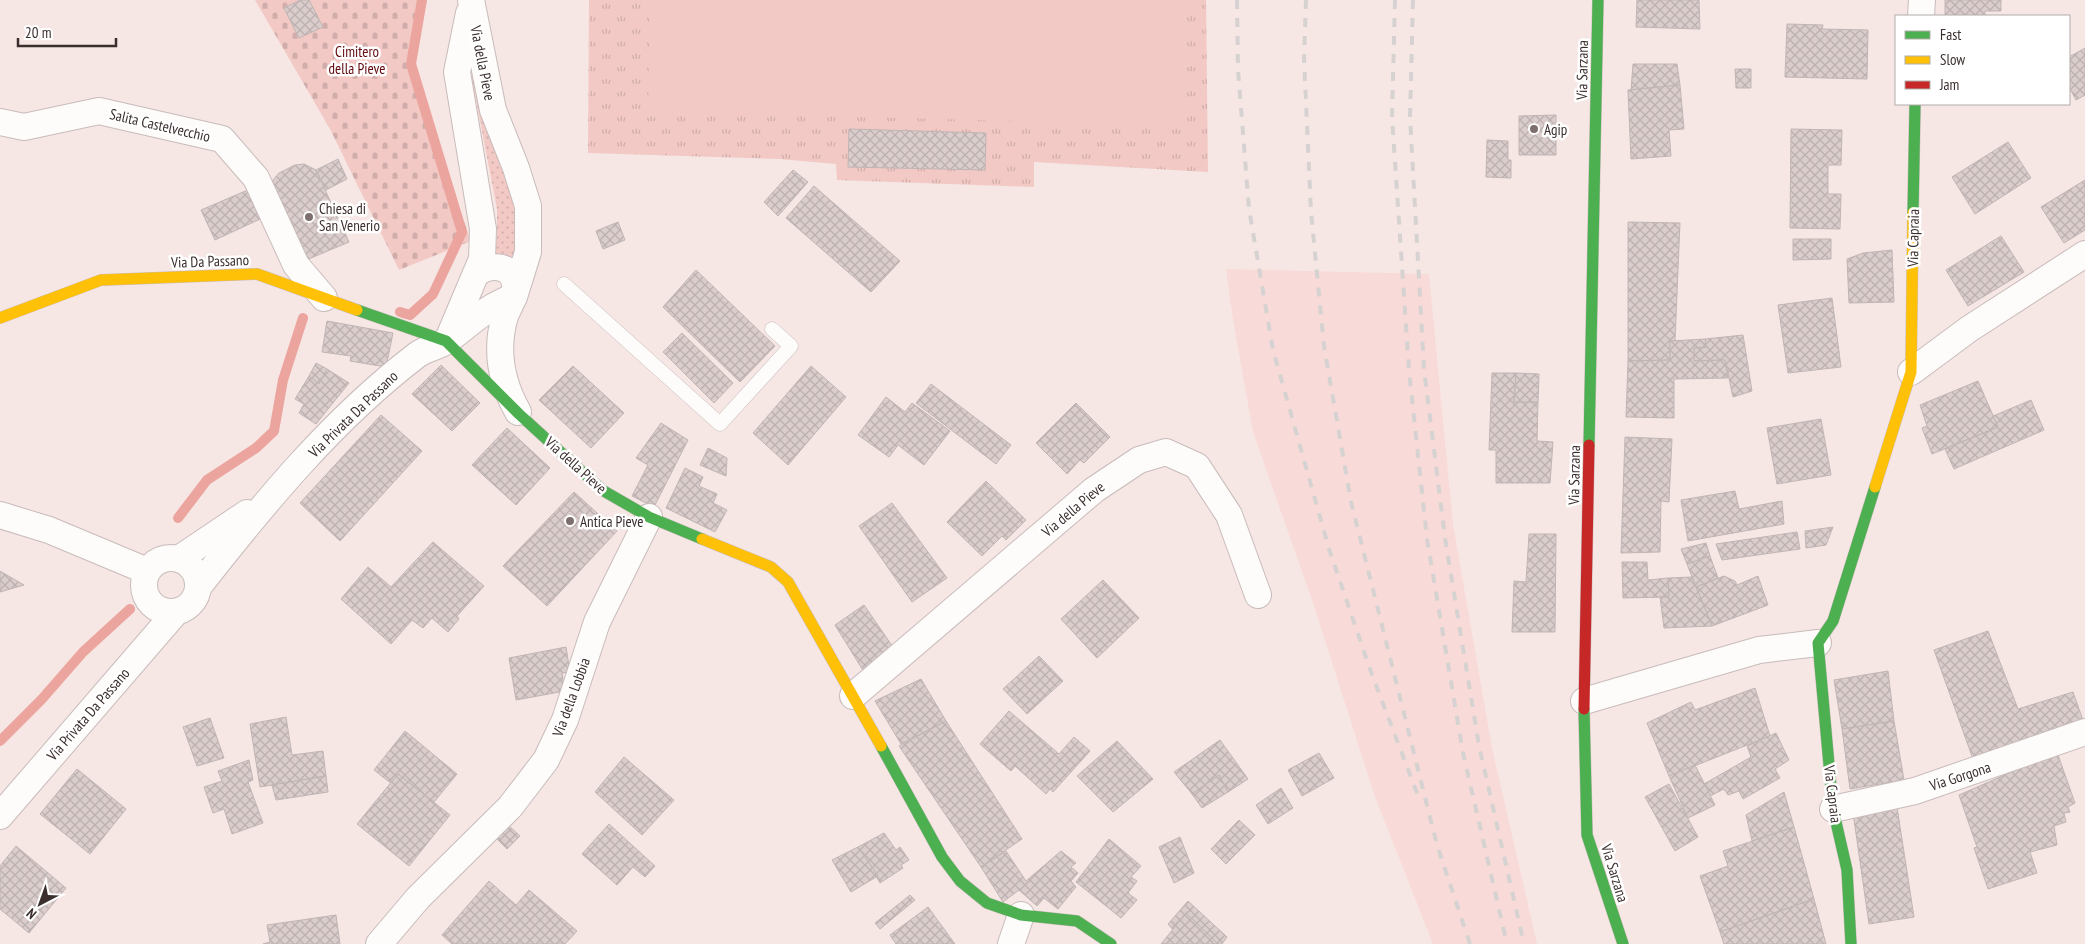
<svg xmlns="http://www.w3.org/2000/svg" width="2085" height="944" font-family="'PT Sans Narrow',sans-serif">
<defs>
<pattern id="grass-dots" width="8" height="8" patternUnits="userSpaceOnUse" patternTransform="scale(1.25)"><rect width="8" height="8" fill="#f2c9c5"/><path d="M2 2h.1M6 6h.1" fill="none" stroke="#d0adaa" stroke-width="1.8" stroke-linecap="round"/></pattern>
<pattern id="cemetery-stones" width="16" height="16" patternUnits="userSpaceOnUse" patternTransform="scale(1.25)"><rect width="16" height="16" fill="#f2c9c5"/><path d="M2 7V4a2 2 0 0 1 4 0v3zM10 15v-3a2 2 0 0 1 4 0v3z" fill="#d0adaa"/></pattern>
<pattern id="park-tufts" width="24" height="20" patternUnits="userSpaceOnUse" patternTransform="scale(1.25)"><rect width="24" height="20" fill="#f2c9c5"/><path d="M3 7l-1-3M5 7V3M7 7l1-3M15 17l-1-3M17 17v-4M19 17l1-3" fill="none" stroke="#d0adaa"/></pattern>
<pattern id="building-cross-hatch" width="8" height="8" patternUnits="userSpaceOnUse" patternTransform="scale(1.25)"><rect width="8" height="8" fill="#dacdcc"/><path d="M0 0l8 8M0 8l8-8" fill="none" stroke="#bcb0b0"/></pattern>
</defs>
<rect width="100%" height="100%" fill="#f6e7e5"/>
<path fill="#f8dbd8" d="M 1226,269 L 1429,274 L 1453,524 L 1492,748 L 1537,944 L 1433,944 L 1375,797 L 1313,603 L 1253,432 L 1233,320 Z"/>
<path fill="url(#grass-dots)" d="M 471,74 L 511,180 L 521,234 L 516,258 L 494,255 L 497,236 L 497,209 Z"/>
<path fill="url(#cemetery-stones)" d="M 255,0 L 418,0 L 415,85 L 471,241 L 399,270 L 330,129 Z"/>
<path fill="url(#park-tufts)" d="M 589,0 L 1206,0 L 1208,172 L 1034,162 L 1034,187 L 837,180 L 836,164 L 779,159 L 588,153 Z"/>
<path fill="#f2c9c5" d="M 650,0 L 1184,0 L 1181,125 L 648,112 Z"/>
<g fill="none" stroke-linecap="round" stroke-linejoin="round">
<g stroke="#eca49e" stroke-width="10">
<path d="M 400,312 L 410,315 L 433,294 L 462,232 L 411,64 L 422,0"/>
<path d="M 178,518 L 207,480 L 256,448 L 274,431 L 283,380 L 303,318"/>
<path d="M 0,741 L 42,699 L 83,652 L 130,609"/>
</g>
</g>
<g fill="url(#building-cross-hatch)" stroke="#c1b5b4">
<path d="M 300,0 L 309,0 L 323,27 L 299,38 L 284,8 Z"/>
<path d="M 1637,0 L 1699,0 L 1700,29 L 1636,27 Z"/>
<path d="M 1945,0 L 2001,0 L 2001,11 L 1985,11 L 1985,16 L 1945,16 Z"/>
<path d="M 1787,24 L 1823,25 L 1822,29 L 1868,30 L 1867,79 L 1785,77 Z"/>
<path d="M 2085,48 L 2085,95 L 2076,100 L 2069,87 L 2069,57 Z"/>
<path d="M 1633,64 L 1677,64 L 1680,85 L 1631,90 Z"/>
<path d="M 1735,69 L 1751,69 L 1751,88 L 1736,88 Z"/>
<path d="M 1680,85 L 1684,129 L 1669,130 L 1671,156 L 1631,159 L 1628,90 Z"/>
<path d="M 1556,115 L 1556,155 L 1519,155 L 1519,116 Z"/>
<path d="M 849,129 L 986,133 L 985,170 L 848,167 Z"/>
<path d="M 1791,129 L 1842,130 L 1841,165 L 1828,165 L 1828,194 L 1841,194 L 1840,229 L 1790,228 Z"/>
<path d="M 1487,140 L 1508,141 L 1508,160 L 1511,160 L 1511,178 L 1486,177 Z"/>
<path d="M 2008,142 L 2031,178 L 1975,214 L 1952,177 Z"/>
<path d="M 338,159 L 347,179 L 326,190 L 316,170 Z"/>
<path d="M 304,164 L 316,170 L 349,242 L 304,261 L 268,193 L 273,180 L 279,173 L 295,165 Z"/>
<path d="M 793,170 L 808,182 L 778,216 L 764,202 Z"/>
<path d="M 2085,180 L 2085,230 L 2064,243 L 2041,207 Z"/>
<path d="M 257,186 L 271,214 L 215,240 L 201,210 Z"/>
<path d="M 814,186 L 900,261 L 871,292 L 786,218 Z"/>
<path d="M 618,222 L 625,240 L 603,249 L 596,231 Z"/>
<path d="M 1628,222 L 1680,223 L 1675,341 L 1670,341 L 1670,360 L 1628,361 Z"/>
<path d="M 2001,236 L 2024,272 L 1968,306 L 1946,270 Z"/>
<path d="M 1793,239 L 1831,239 L 1831,259 L 1793,260 Z"/>
<path d="M 1892,250 L 1894,302 L 1849,303 L 1847,259 L 1863,253 Z"/>
<path d="M 696,270 L 775,346 L 740,382 L 663,307 Z"/>
<path d="M 1832,298 L 1841,367 L 1788,373 L 1778,305 Z"/>
<path d="M 327,321 L 393,333 L 386,367 L 350,361 L 351,356 L 322,352 Z"/>
<path d="M 682,333 L 733,383 L 714,403 L 663,352 Z"/>
<path d="M 1743,335 L 1752,391 L 1733,397 L 1725,360 L 1694,361 L 1694,348 L 1706,347 L 1705,339 Z"/>
<path d="M 1705,339 L 1706,347 L 1694,348 L 1694,361 L 1725,360 L 1728,378 L 1674,379 L 1674,418 L 1626,417 L 1628,361 L 1670,360 L 1670,341 Z"/>
<path d="M 316,363 L 327,369 L 319,384 L 309,376 Z"/>
<path d="M 441,365 L 480,403 L 452,431 L 412,394 Z"/>
<path d="M 573,366 L 624,413 L 591,448 L 539,400 Z"/>
<path d="M 811,366 L 846,397 L 788,465 L 753,433 Z"/>
<path d="M 327,369 L 349,383 L 316,424 L 299,413 L 304,404 L 295,399 L 309,376 L 319,384 Z"/>
<path d="M 1492,373 L 1516,373 L 1514,402 L 1538,402 L 1537,441 L 1553,442 L 1550,483 L 1496,483 L 1496,450 L 1489,450 Z"/>
<path d="M 1516,373 L 1539,374 L 1538,402 L 1514,402 Z"/>
<path d="M 1978,381 L 1998,427 L 1932,454 L 1922,428 L 1927,426 L 1920,405 Z"/>
<path d="M 931,384 L 1011,445 L 996,464 L 916,403 Z"/>
<path d="M 886,397 L 905,412 L 912,403 L 950,431 L 924,465 L 898,445 L 889,457 L 858,435 Z"/>
<path d="M 2031,400 L 2044,430 L 1954,469 L 1945,449 L 1998,427 L 1993,416 Z"/>
<path d="M 1076,403 L 1110,437 L 1084,463 L 1080,460 L 1067,474 L 1036,443 Z"/>
<path d="M 381,415 L 422,451 L 340,541 L 300,503 Z"/>
<path d="M 1821,419 L 1831,475 L 1777,484 L 1767,428 Z"/>
<path d="M 661,423 L 688,440 L 654,507 L 632,496 L 648,465 L 636,458 Z"/>
<path d="M 507,428 L 550,468 L 516,505 L 472,465 Z"/>
<path d="M 1625,437 L 1672,439 L 1669,502 L 1661,501 L 1660,552 L 1621,553 Z"/>
<path d="M 708,448 L 727,458 L 726,476 L 700,465 Z"/>
<path d="M 685,468 L 703,477 L 699,486 L 717,494 L 713,503 L 727,510 L 715,532 L 666,508 Z"/>
<path d="M 986,481 L 1026,520 L 1006,540 L 1002,536 L 982,556 L 947,522 Z"/>
<path d="M 1735,491 L 1739,509 L 1782,501 L 1784,524 L 1688,541 L 1681,500 Z"/>
<path d="M 574,492 L 617,531 L 547,606 L 503,566 Z"/>
<path d="M 892,503 L 947,578 L 912,602 L 859,526 Z"/>
<path d="M 1833,527 L 1826,545 L 1806,548 L 1805,531 Z"/>
<path d="M 1797,532 L 1800,549 L 1722,560 L 1716,544 Z"/>
<path d="M 1529,534 L 1556,534 L 1555,632 L 1512,632 L 1514,581 L 1526,582 Z"/>
<path d="M 433,542 L 484,586 L 457,616 L 459,619 L 448,632 L 432,618 L 423,628 L 412,620 L 391,644 L 341,599 L 368,567 L 391,587 Z"/>
<path d="M 1706,543 L 1710,556 L 1687,564 L 1681,549 Z"/>
<path d="M 1710,556 L 1718,578 L 1696,587 L 1687,564 Z"/>
<path d="M 1622,562 L 1647,562 L 1648,580 L 1668,578 L 1669,597 L 1623,598 Z"/>
<path d="M 0,571 L 24,585 L 0,592 Z"/>
<path d="M 1724,576 L 1735,581 L 1737,585 L 1758,576 L 1768,605 L 1712,626 L 1696,587 Z"/>
<path d="M 1692,577 L 1712,626 L 1664,628 L 1660,597 L 1669,597 L 1668,578 Z"/>
<path d="M 1103,580 L 1139,618 L 1097,658 L 1061,619 Z"/>
<path d="M 864,605 L 895,650 L 864,672 L 835,625 Z"/>
<path d="M 1988,631 L 2018,709 L 2073,692 L 2084,723 L 1973,759 L 1934,650 Z"/>
<path d="M 566,647 L 570,672 L 562,673 L 565,691 L 516,700 L 509,658 Z"/>
<path d="M 1039,656 L 1063,681 L 1027,714 L 1003,689 Z"/>
<path d="M 1888,671 L 1894,721 L 1842,729 L 1834,680 Z"/>
<path d="M 921,679 L 946,721 L 901,744 L 875,701 Z"/>
<path d="M 1755,688 L 1770,736 L 1669,776 L 1647,723 L 1691,702 L 1695,710 Z"/>
<path d="M 1009,711 L 1059,754 L 1074,737 L 1090,751 L 1053,792 L 1050,789 L 1046,794 L 1015,766 L 1011,771 L 980,744 Z"/>
<path d="M 286,717 L 292,755 L 323,751 L 326,776 L 260,787 L 250,724 Z"/>
<path d="M 210,718 L 224,758 L 197,766 L 183,727 Z"/>
<path d="M 946,721 L 1022,839 L 981,867 L 899,746 Z"/>
<path d="M 1894,721 L 1904,780 L 1850,789 L 1842,729 Z"/>
<path d="M 405,731 L 457,774 L 434,802 L 398,774 L 392,784 L 374,770 Z"/>
<path d="M 1776,733 L 1789,760 L 1775,769 L 1780,778 L 1743,799 L 1739,791 L 1728,795 L 1724,789 L 1710,796 L 1704,784 L 1751,757 L 1747,746 Z"/>
<path d="M 1220,740 L 1248,779 L 1228,792 L 1219,775 L 1192,794 L 1174,772 Z"/>
<path d="M 1117,741 L 1153,779 L 1113,812 L 1077,776 Z"/>
<path d="M 2057,752 L 2075,803 L 2068,807 L 2070,812 L 2064,813 L 2066,822 L 2054,826 L 2057,845 L 2030,852 L 2037,873 L 1988,889 L 1974,848 L 1977,847 L 1959,795 Z"/>
<path d="M 1319,753 L 1334,778 L 1302,796 L 1288,770 Z"/>
<path d="M 624,757 L 674,800 L 642,835 L 595,792 Z"/>
<path d="M 249,760 L 253,780 L 248,782 L 263,823 L 232,834 L 224,809 L 213,813 L 204,787 L 222,781 L 218,771 Z"/>
<path d="M 1695,765 L 1715,805 L 1688,818 L 1669,776 Z"/>
<path d="M 77,769 L 126,809 L 90,854 L 40,814 Z"/>
<path d="M 398,774 L 450,815 L 409,866 L 357,824 Z"/>
<path d="M 1219,775 L 1228,792 L 1202,808 L 1192,794 Z"/>
<path d="M 326,776 L 328,792 L 276,800 L 272,785 Z"/>
<path d="M 1669,784 L 1698,837 L 1675,851 L 1645,797 Z"/>
<path d="M 1281,788 L 1293,808 L 1268,824 L 1256,805 Z"/>
<path d="M 1784,792 L 1794,827 L 1752,841 L 1746,815 Z"/>
<path d="M 1897,807 L 1914,917 L 1869,924 L 1853,813 Z"/>
<path d="M 1239,820 L 1255,835 L 1226,864 L 1211,849 Z"/>
<path d="M 609,824 L 655,866 L 645,877 L 633,867 L 617,885 L 582,854 Z"/>
<path d="M 508,825 L 520,836 L 507,849 L 495,837 Z"/>
<path d="M 1794,827 L 1814,899 L 1720,932 L 1700,876 L 1728,866 L 1723,851 Z"/>
<path d="M 884,833 L 896,850 L 900,847 L 909,860 L 901,865 L 903,868 L 880,883 L 876,876 L 878,876 L 858,847 Z"/>
<path d="M 1180,837 L 1194,873 L 1174,883 L 1159,847 Z"/>
<path d="M 1109,839 L 1141,866 L 1131,877 L 1137,881 L 1128,893 L 1137,900 L 1121,918 L 1076,882 Z"/>
<path d="M 16,846 L 66,888 L 29,933 L 0,909 L 0,866 Z"/>
<path d="M 858,847 L 878,876 L 851,892 L 832,860 Z"/>
<path d="M 1006,851 L 1026,881 L 1061,851 L 1076,863 L 1071,867 L 1078,873 L 1071,881 L 1076,887 L 1058,909 L 1044,898 L 1037,906 L 1019,890 L 1003,902 L 981,867 Z"/>
<path d="M 489,881 L 516,905 L 529,890 L 577,931 L 565,944 L 452,944 L 442,935 Z"/>
<path d="M 910,895 L 915,900 L 880,929 L 875,923 Z"/>
<path d="M 1814,899 L 1826,944 L 1724,944 L 1720,932 Z"/>
<path d="M 1188,901 L 1227,937 L 1222,944 L 1218,944 L 1186,913 L 1173,930 L 1168,924 Z"/>
<path d="M 928,907 L 955,944 L 896,944 L 890,935 Z"/>
<path d="M 1186,913 L 1218,944 L 1161,944 Z"/>
<path d="M 336,915 L 340,944 L 263,944 L 270,942 L 267,925 Z"/>
</g>
<g fill="none" stroke-linecap="round" stroke-linejoin="round">
<g stroke="#c8bcba" stroke-width="15">
<path id="lane" d="M 564,284 L 720,424 L 791,346 L 772,329"/>
</g>
<g stroke="#c8bcba" stroke-width="28">
<g id="street">
<path d="M 1921,16 L 1922,0"/>
<path d="M 0,122 L 24,127 L 99,111 L 222,139 L 256,178 L 296,265 L 324,298"/>
<path d="M 476,274 C 490,263 515,264 515,287 C 515,298 509,306 505,316 C 495,350 501,382 518,412"/>
<path d="M 449,337 L 482,259 L 483,229 L 457,72 L 469,13"/>
<path d="M 1911,372 L 1969,329 L 2085,254"/>
<path d="M 0,515 L 49,530 L 147,571"/>
<circle cx="171" cy="585" r="27"/>
<path d="M 180,558 L 247,513"/>
<path d="M 199,586 C 264,503 333,419 417,355 C 426,348 439,347 448,340 C 470,324 487,306 514,297 L 528,252 L 528,206 L 516,168 L 493,110 L 471,0"/>
<path d="M 853,696 L 1094,490 L 1139,460 L 1166,452 L 1197,466 L 1229,515 L 1258,595"/>
<path d="M 1584,701 L 1759,650 L 1818,643"/>
<path d="M 1833,809 L 1915,791 L 2085,732"/>
<path d="M 0,816 L 176,612"/>
<path d="M 379,944 L 418,898 L 510,807 L 546,760 L 565,720 L 597,622 L 649,517"/>
<path d="M 1011,944 L 1021,915"/>
</g>
</g>
<g stroke="#c8bcba" stroke-width="12">
<g id="fast">
<path d="M 1913,213 L 1915,104"/>
<path d="M 357,310 L 446,341 L 519,414 L 602,490 L 649,517 L 702,539"/>
<path d="M 1589,445 L 1598,0"/>
<path d="M 1584,709 L 1587,835 L 1623,944"/>
<path d="M 881,746 L 942,857 L 960,881 L 987,903 L 1021,915 L 1077,921 L 1111,944"/>
<path d="M 1851,944 L 1847,870 L 1833,809 L 1818,643 L 1833,621 L 1875,487"/>
</g>
</g>
<g stroke="#c8bcba" stroke-width="12">
<g id="slow">
<path d="M 0,318 L 101,280 L 257,274 L 357,310"/>
<path d="M 1875,487 L 1911,372 L 1913,213"/>
<path d="M 702,539 L 771,567 L 788,582 L 881,746"/>
</g>
</g>
<g stroke="#c8bcba" stroke-width="12">
<path id="jam" d="M 1584,709 L 1589,445"/>
</g>
<use href="#lane" stroke="#fefbfb" stroke-width="14"/>
<use href="#street" stroke="#fefbfb" stroke-width="26"/>
<use href="#fast" stroke="#4caf50" stroke-width="11"/>
<use href="#slow" stroke="#ffc107" stroke-width="11"/>
<use href="#jam" stroke="#c62828" stroke-width="11"/>
<g stroke="#d6d2d1" stroke-width="4" stroke-dasharray="9 9" stroke-linecap="butt">
<path d="M 1237,0 L 1238,70 L 1249,209 L 1273,350 L 1329,549 L 1371,672 L 1420,801"/>
<path d="M 1306,0 L 1304,58 L 1311,212 L 1324,346 L 1351,502 L 1437,845 L 1470,944"/>
<path d="M 1395,0 L 1392,117 L 1409,371 L 1427,539 L 1463,753 L 1507,944"/>
<path d="M 1413,0 L 1410,117 L 1424,369 L 1445,538 L 1479,746 L 1524,944"/>
</g>
</g>
<g fill="#7c6f6e" stroke="#fff" stroke-width="2">
<circle cx="1534" cy="129" r="5"/>
<circle cx="309" cy="217" r="5"/>
<circle cx="570" cy="521" r="5"/>
</g>
<g text-anchor="middle" dominant-baseline="central" stroke-width="5" stroke-linejoin="round" paint-order="stroke">
<g font-size="15" fill="#630a0f" stroke="#fff">
<text x="357" y="51">Cimitero<tspan x="357" dy="17">della Pieve</tspan></text>
</g>
<g font-size="15" fill="#3b2f2e" stroke="#fff">
<text transform="translate(483 63) rotate(79)">Via della Pieve</text>
<text transform="translate(1582 70) rotate(-89)">Via Sarzana</text>
<text transform="translate(160 125) rotate(13)">Salita Castelvecchio</text>
<text transform="translate(1913 238) rotate(-89)">Via Capraia</text>
<text transform="translate(210 261) rotate(-2)">Via Da Passano</text>
<text transform="translate(353 414) rotate(-44)">Via Privata Da Passano</text>
<text transform="translate(576 465) rotate(42)">Via della Pieve</text>
<text transform="translate(1574 475) rotate(-89)">Via Sarzana</text>
<text transform="translate(1073 509) rotate(-40)">Via della Pieve</text>
<text transform="translate(571 697) rotate(-70)">Via della Lobbia</text>
<text transform="translate(88 714) rotate(-49)">Via Privata Da Passano</text>
<text transform="translate(1960 776) rotate(-18)">Via Gorgona</text>
<text transform="translate(1833 794) rotate(83)">Via Capraia</text>
<text transform="translate(1615 873) rotate(73)">Via Sarzana</text>
</g>
<g font-size="15" fill="#3b2f2e" stroke="#fff" text-anchor="start">
<text x="1544" y="129">Agip</text>
<text x="319" y="208">Chiesa di<tspan x="319" dy="17">San Venerio</tspan></text>
<text x="580" y="521">Antica Pieve</text>
</g>
</g>
<rect x="1895" y="15" width="175" height="90" fill="#ffffff" stroke="#b1acab"/>
<rect x="1905" y="31" width="25" height="8" fill="#4caf50" stroke="#b1acab"/>
<text x="1940" y="40" font-size="15" fill="#3b2f2e">Fast</text>
<rect x="1905" y="56" width="25" height="8" fill="#ffc107" stroke="#b1acab"/>
<text x="1940" y="65" font-size="15" fill="#3b2f2e">Slow</text>
<rect x="1905" y="81" width="25" height="8" fill="#c62828" stroke="#b1acab"/>
<text x="1940" y="90" font-size="15" fill="#3b2f2e">Jam</text>
<g transform="translate(40 904) rotate(221)" stroke="#ffffff" stroke-width="4" paint-order="stroke">
<path d="M0-4L9 19L0 12L-9 19Z" fill="#3b2f2e"/>
<text y="-8" font-size="14" font-weight="bold" text-anchor="middle" fill="#3b2f2e">N</text>
</g>
<path d="M18 38v8h98v-8" fill="none" stroke="#3b2f2e" stroke-width="2.5"/>
<text x="25" y="38" font-size="15" fill="#3b2f2e" stroke="#ffffff" stroke-width="4" paint-order="stroke">20 m</text>
</svg>
